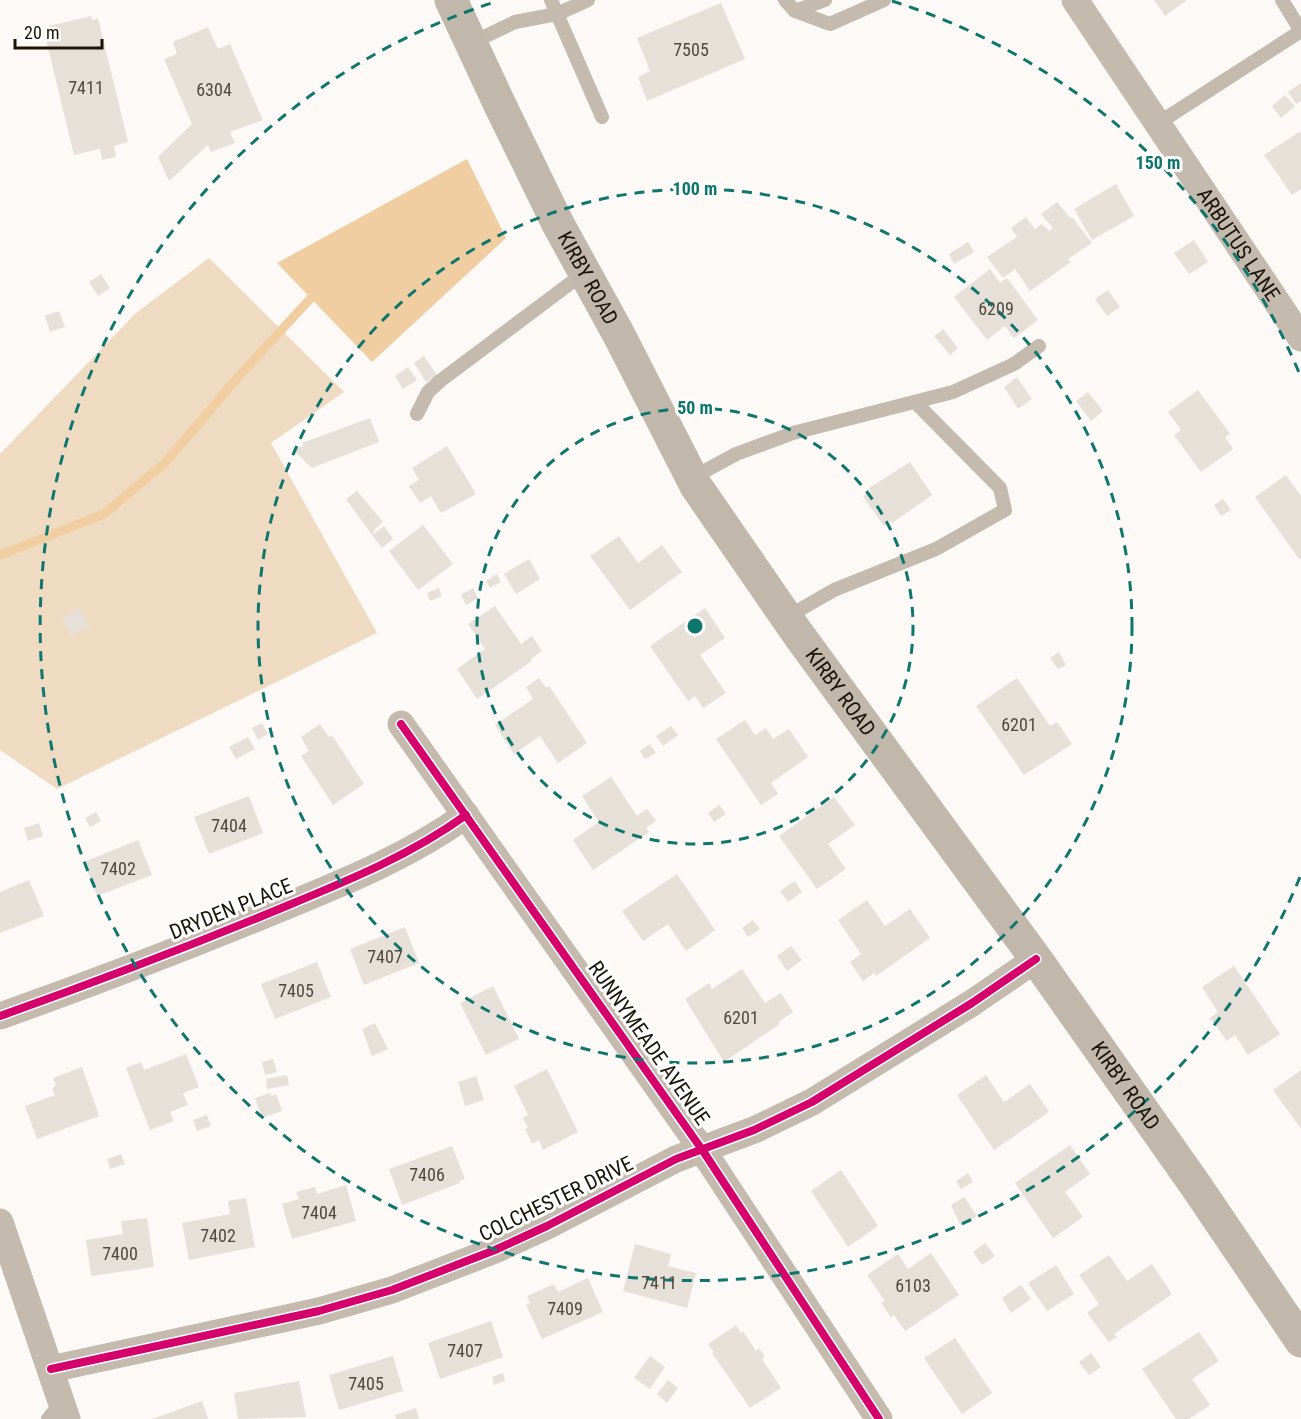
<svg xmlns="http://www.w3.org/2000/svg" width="1301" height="1419" font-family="'Roboto Condensed',sans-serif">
<rect width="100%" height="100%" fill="#fcf9f6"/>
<path fill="#efdbc2" d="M 209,258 L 344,392 L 271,443 L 377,633 L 57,789 L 0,750 L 0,454 L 136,313 Z"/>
<path fill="#f0cea1" d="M 467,159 L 506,238 L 372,362 L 277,263 Z"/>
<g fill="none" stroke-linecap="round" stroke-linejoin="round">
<path stroke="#f0cea1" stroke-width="9" d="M 0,555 L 104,514 L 165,463 L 238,377 L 311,298"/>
</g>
<g fill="#e6e0d8">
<path d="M 1154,0 L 1187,0 L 1165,16 Z"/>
<path d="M 721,3 L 745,59 L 647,101 L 638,77 L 650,71 L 637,38 Z"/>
<path d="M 91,16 L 92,20 L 98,18 L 128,142 L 114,146 L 116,157 L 102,160 L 100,149 L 74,155 L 44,31 L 50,30 L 49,26 Z"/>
<path d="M 208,27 L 218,49 L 230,44 L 263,120 L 230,132 L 235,143 L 211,152 L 208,145 L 169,181 L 158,157 L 192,124 L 164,59 L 177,54 L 173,42 Z"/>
<path d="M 1301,83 L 1301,101 L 1296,104 L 1288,92 Z"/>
<path d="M 1285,95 L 1295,106 L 1281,118 L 1272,106 Z"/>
<path d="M 1299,132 L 1301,134 L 1301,189 L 1292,195 L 1264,155 Z"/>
<path d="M 1116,184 L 1134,216 L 1092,240 L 1074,209 Z"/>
<path d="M 1057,202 L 1070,218 L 1072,217 L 1092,243 L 1068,259 L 1071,262 L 1030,291 L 1015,269 L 1003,278 L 987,257 L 1017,237 L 1011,228 L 1026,217 L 1035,229 L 1042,224 L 1049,231 L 1053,228 L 1041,214 Z"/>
<path d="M 1194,240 L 1208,262 L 1189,274 L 1174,253 Z"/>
<path d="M 968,242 L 974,252 L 954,264 L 949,254 Z"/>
<path d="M 990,269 L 1000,283 L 1007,278 L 1038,320 L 1014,338 L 1005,326 L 987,340 L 954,297 Z"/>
<path d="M 101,274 L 110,288 L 98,296 L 89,282 Z"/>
<path d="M 1108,290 L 1120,307 L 1107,316 L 1095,299 Z"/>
<path d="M 59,311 L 65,327 L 50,332 L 45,316 Z"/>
<path d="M 943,329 L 958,348 L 950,355 L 934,336 Z"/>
<path d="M 424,356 L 437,375 L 426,382 L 414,363 Z"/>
<path d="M 408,367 L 417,380 L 403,389 L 395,376 Z"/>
<path d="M 1017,377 L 1032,399 L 1018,409 L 1004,387 Z"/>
<path d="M 1198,390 L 1230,434 L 1225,437 L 1233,449 L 1201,472 L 1174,435 L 1181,430 L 1168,412 Z"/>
<path d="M 1088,392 L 1103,411 L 1091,421 L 1076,401 Z"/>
<path d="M 370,418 L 379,442 L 312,468 L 292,449 L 304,446 L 302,443 Z"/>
<path d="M 447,446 L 476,494 L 441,513 L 431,496 L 420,503 L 409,486 L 419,480 L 412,468 Z"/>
<path d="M 910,462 L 932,495 L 892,523 L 890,521 L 884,526 L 863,496 L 871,491 L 869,488 Z"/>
<path d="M 1286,475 L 1301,496 L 1301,558 L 1299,559 L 1255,497 Z"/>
<path d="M 357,491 L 383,522 L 375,529 L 372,535 L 346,499 Z"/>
<path d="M 1223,499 L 1231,510 L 1221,516 L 1214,505 Z"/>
<path d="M 423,525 L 453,564 L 418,590 L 389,551 Z"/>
<path d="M 384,526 L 393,539 L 382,548 L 372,535 Z"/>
<path d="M 619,536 L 638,563 L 662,545 L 682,572 L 630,610 L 590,556 Z"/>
<path d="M 529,559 L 540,579 L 516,594 L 504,574 Z"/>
<path d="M 497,574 L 501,582 L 490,588 L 486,581 Z"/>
<path d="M 439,588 L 442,596 L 430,601 L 427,593 Z"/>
<path d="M 473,588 L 478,598 L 466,605 L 461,595 Z"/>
<path d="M 495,606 L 521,644 L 532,636 L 542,651 L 531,659 L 532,661 L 477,699 L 457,669 L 485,649 L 468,624 Z"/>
<path d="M 80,608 L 90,626 L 71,636 L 62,617 Z"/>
<path d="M 705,608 L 725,638 L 700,655 L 726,693 L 703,708 L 695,696 L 688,701 L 650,646 Z"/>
<path d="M 1059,652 L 1066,665 L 1058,669 L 1050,658 Z"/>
<path d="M 539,678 L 546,688 L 549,686 L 587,743 L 558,763 L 540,736 L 514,754 L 495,725 L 533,699 L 526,687 Z"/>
<path d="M 1017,678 L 1050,726 L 1057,722 L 1072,744 L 1024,775 L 976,706 Z"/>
<path d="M 745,720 L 755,735 L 766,728 L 773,739 L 789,729 L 808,757 L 771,783 L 778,794 L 761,805 L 716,739 Z"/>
<path d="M 262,723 L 268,734 L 258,740 L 252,728 Z"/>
<path d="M 320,724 L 329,737 L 332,735 L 364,784 L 333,805 L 301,756 L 309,751 L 301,737 Z"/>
<path d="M 671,726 L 678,735 L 663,746 L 656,736 Z"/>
<path d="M 248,737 L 255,749 L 236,759 L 229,747 Z"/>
<path d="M 650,744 L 656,753 L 645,759 L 640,751 Z"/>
<path d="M 611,777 L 637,816 L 647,809 L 656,821 L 646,828 L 649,832 L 593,870 L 573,840 L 599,822 L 582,796 Z"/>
<path d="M 249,796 L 263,833 L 209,854 L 194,817 Z"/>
<path d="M 834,797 L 855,825 L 828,844 L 846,869 L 817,889 L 779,836 Z"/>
<path d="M 719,805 L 726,814 L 714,822 L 708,813 Z"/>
<path d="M 96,812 L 101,821 L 90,827 L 85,818 Z"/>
<path d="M 39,823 L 43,836 L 28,841 L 24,828 Z"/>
<path d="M 138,840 L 152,875 L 97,896 L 84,862 Z"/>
<path d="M 677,874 L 715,930 L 686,951 L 668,924 L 643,941 L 622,911 Z"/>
<path d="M 29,880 L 44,916 L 0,933 L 0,892 Z"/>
<path d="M 795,881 L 802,892 L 788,902 L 780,891 Z"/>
<path d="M 867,900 L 885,926 L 910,909 L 930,938 L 876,976 L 874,973 L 863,981 L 850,962 L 861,954 L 838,920 Z"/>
<path d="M 753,920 L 760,929 L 748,937 L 742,928 Z"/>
<path d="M 405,927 L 419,963 L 364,985 L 350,949 Z"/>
<path d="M 791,946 L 802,960 L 787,971 L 777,956 Z"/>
<path d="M 317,962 L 331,997 L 275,1019 L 261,984 Z"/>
<path d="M 1234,966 L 1280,1034 L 1248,1055 L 1235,1035 L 1227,1041 L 1210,1018 L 1218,1012 L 1202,987 Z"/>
<path d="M 742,969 L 765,1003 L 781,993 L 793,1012 L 778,1022 L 780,1024 L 724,1062 L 685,999 L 709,983 L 712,989 Z"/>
<path d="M 493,986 L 519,1039 L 486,1055 L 460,1003 Z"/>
<path d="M 375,1023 L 388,1049 L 372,1056 L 362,1029 Z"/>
<path d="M 186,1054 L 199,1087 L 183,1093 L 188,1105 L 170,1112 L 174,1121 L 150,1130 L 126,1068 L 141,1062 L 144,1070 Z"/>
<path d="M 273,1059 L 277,1072 L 265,1075 L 262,1062 Z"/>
<path d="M 82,1067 L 99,1116 L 37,1139 L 25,1106 L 55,1095 L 52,1088 L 56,1086 L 53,1078 Z"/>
<path d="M 547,1069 L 578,1132 L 543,1150 L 539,1140 L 532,1144 L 525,1129 L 528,1128 L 523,1118 L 528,1115 L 514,1086 Z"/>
<path d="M 1301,1070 L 1301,1129 L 1273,1090 Z"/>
<path d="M 287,1075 L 289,1085 L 267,1089 L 266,1079 Z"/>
<path d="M 986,1075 L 1004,1102 L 1030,1084 L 1049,1112 L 994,1150 L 957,1095 Z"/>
<path d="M 476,1076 L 484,1100 L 465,1106 L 458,1082 Z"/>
<path d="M 270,1093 L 271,1096 L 276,1094 L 282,1111 L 262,1118 L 255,1098 Z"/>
<path d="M 207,1115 L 211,1126 L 197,1131 L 193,1120 Z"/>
<path d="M 1070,1145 L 1090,1174 L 1065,1192 L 1083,1217 L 1053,1238 L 1015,1183 Z"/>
<path d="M 452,1146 L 465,1179 L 459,1181 L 460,1183 L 402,1205 L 389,1169 Z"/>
<path d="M 121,1154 L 125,1164 L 110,1169 L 107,1159 Z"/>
<path d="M 841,1170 L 878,1226 L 848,1247 L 811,1191 Z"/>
<path d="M 968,1173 L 973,1182 L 961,1189 L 956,1181 Z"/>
<path d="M 346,1185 L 356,1221 L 292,1239 L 282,1204 L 299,1199 L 296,1192 L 315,1187 L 317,1194 Z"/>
<path d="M 964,1197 L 977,1216 L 961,1226 L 951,1205 Z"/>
<path d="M 246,1198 L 255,1247 L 189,1260 L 182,1223 L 230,1214 L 228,1201 Z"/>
<path d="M 147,1218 L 154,1267 L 91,1276 L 86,1240 L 123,1234 L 121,1221 Z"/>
<path d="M 985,1243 L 995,1256 L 982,1265 L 973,1252 Z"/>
<path d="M 635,1244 L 671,1254 L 668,1266 L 696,1273 L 687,1308 L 623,1291 Z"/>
<path d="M 931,1253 L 959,1295 L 905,1331 L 894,1315 L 891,1317 L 881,1303 L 885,1301 L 867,1275 L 898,1254 L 908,1269 Z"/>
<path d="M 1109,1255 L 1127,1281 L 1152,1264 L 1172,1294 L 1114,1334 L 1117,1337 L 1109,1342 L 1087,1313 L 1099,1304 L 1079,1275 Z"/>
<path d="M 1056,1265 L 1074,1294 L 1047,1311 L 1028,1283 Z"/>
<path d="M 588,1278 L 603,1312 L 542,1339 L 526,1305 L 530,1303 L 527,1296 L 554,1284 L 558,1292 Z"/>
<path d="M 1021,1285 L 1031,1299 L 1011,1313 L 1002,1298 Z"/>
<path d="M 491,1321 L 503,1357 L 440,1379 L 428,1343 Z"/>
<path d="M 736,1325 L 741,1333 L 743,1331 L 756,1351 L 759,1348 L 765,1357 L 762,1359 L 781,1388 L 750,1408 L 712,1353 L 714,1352 L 708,1344 Z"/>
<path d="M 1199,1332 L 1219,1361 L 1192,1379 L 1210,1405 L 1189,1419 L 1176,1419 L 1142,1369 Z"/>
<path d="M 955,1338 L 992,1393 L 962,1414 L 924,1358 Z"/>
<path d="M 1091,1353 L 1101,1367 L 1089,1375 L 1079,1362 Z"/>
<path d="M 393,1356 L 403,1391 L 339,1410 L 329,1375 Z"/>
<path d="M 650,1356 L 665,1367 L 650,1389 L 634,1378 Z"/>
<path d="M 503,1373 L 505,1381 L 494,1385 L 492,1377 Z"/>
<path d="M 668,1380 L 678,1388 L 667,1403 L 657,1394 Z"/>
<path d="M 299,1381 L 306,1417 L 238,1419 L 234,1393 Z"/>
<path d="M 202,1401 L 208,1419 L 152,1419 Z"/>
<path d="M 416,1408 L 419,1419 L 396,1419 L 395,1415 Z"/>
</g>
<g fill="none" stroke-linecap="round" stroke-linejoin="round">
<g stroke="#c4baae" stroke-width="14">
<path d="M 551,0 L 602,117"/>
<path d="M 785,0 L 795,11 L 830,24 L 884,0"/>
<path d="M 1282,0 L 1301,31"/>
<path d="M 795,11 L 825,0"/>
<path d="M 471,43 L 515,22 L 557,14 L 588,0"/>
<path d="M 1157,124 L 1301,31"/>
<path d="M 417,414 L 428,392 L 440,381 L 584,273"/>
<path d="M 692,478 L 736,454 L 793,433 L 953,392 L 1014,364 L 1039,346"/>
<path d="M 787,617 L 834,590 L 936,549 L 1005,510 L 1000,488 L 915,402"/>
<path d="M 48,1419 L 62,1402"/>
</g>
<g stroke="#c4baae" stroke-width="27">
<path id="s1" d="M 1075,0 L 1301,338"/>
<path d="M 401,724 L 703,1151 L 879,1419"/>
<path d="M 0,1016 C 96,982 190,946 284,907 C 347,881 411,855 466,815"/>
<path d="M 0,1222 L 67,1419"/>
<path d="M 51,1369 L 319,1311 L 392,1290 L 495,1250 L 547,1226 L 676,1159 L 754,1130 L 812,1102 L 972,1003 L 1036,959"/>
</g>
<path stroke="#c1b8ab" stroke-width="33" id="s2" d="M 451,0 L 499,103 L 558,224 L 619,335 L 696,486 L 798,634 L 1036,959 L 1194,1183 L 1301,1341"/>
<g stroke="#fff" stroke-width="11">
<g id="cycleway">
<path d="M 401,724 L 703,1151 L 879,1419"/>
<path d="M 0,1016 C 96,982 190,946 284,907 C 347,881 411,855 466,815"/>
<path d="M 51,1369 L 319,1311 L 392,1290 L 495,1250 L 547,1226 L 676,1159 L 754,1130 L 812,1102 L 972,1003 L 1036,959"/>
</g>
</g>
<use href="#cycleway" stroke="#d6006c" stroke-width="8"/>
</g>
<g fill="none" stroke="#0f766e" stroke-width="3" stroke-dasharray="10 8">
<circle cx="695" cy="626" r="218"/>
<circle cx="695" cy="626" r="437"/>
<path d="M1300 877A655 655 0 1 1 498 1M892 1A655 655 0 0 1 1300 375"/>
</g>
<g text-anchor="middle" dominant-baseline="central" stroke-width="6" stroke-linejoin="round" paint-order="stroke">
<g font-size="18" fill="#50493f">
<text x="691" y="49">7505</text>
<text x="86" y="87">7411</text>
<text x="214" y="89">6304</text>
<text x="996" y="308">6209</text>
<text x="1019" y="724">6201</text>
<text x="229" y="825">7404</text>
<text x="118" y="868">7402</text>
<text x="385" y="956">7407</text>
<text x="296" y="990">7405</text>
<text x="741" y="1017">6201</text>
<text x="427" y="1174">7406</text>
<text x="319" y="1212">7404</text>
<text x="218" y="1235">7402</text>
<text x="120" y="1253">7400</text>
<text x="659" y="1282">7411</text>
<text x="913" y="1285">6103</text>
<text x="565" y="1308">7409</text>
<text x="465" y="1350">7407</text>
<text x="366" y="1383">7405</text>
</g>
<g font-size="21" fill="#1b1409" stroke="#fff">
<text stroke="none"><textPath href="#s1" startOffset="294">ARBUTUS LANE</textPath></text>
<text stroke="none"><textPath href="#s2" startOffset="310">KIRBY ROAD</textPath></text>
<text stroke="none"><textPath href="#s2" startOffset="796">KIRBY ROAD</textPath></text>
<text transform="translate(231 909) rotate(-22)">DRYDEN PLACE</text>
<text transform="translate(649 1043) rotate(55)">RUNNYMEADE AVENUE</text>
<text stroke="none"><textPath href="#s2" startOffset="1282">KIRBY ROAD</textPath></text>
<text transform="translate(556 1199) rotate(-26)">COLCHESTER DRIVE</text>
</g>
</g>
<circle cx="695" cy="626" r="9" fill="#0f766e" stroke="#fff" stroke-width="3"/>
<g font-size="18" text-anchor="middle" font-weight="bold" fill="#0f766e" stroke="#fff" stroke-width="6" stroke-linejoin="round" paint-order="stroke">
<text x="1158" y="169">150 m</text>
<text x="695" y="195">100 m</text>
<text x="695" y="414">50 m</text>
</g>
<path d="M15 39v9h87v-9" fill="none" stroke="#1b1409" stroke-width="3"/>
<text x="24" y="39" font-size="18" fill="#1b1409" stroke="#ffffff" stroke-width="4.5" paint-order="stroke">20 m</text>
</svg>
